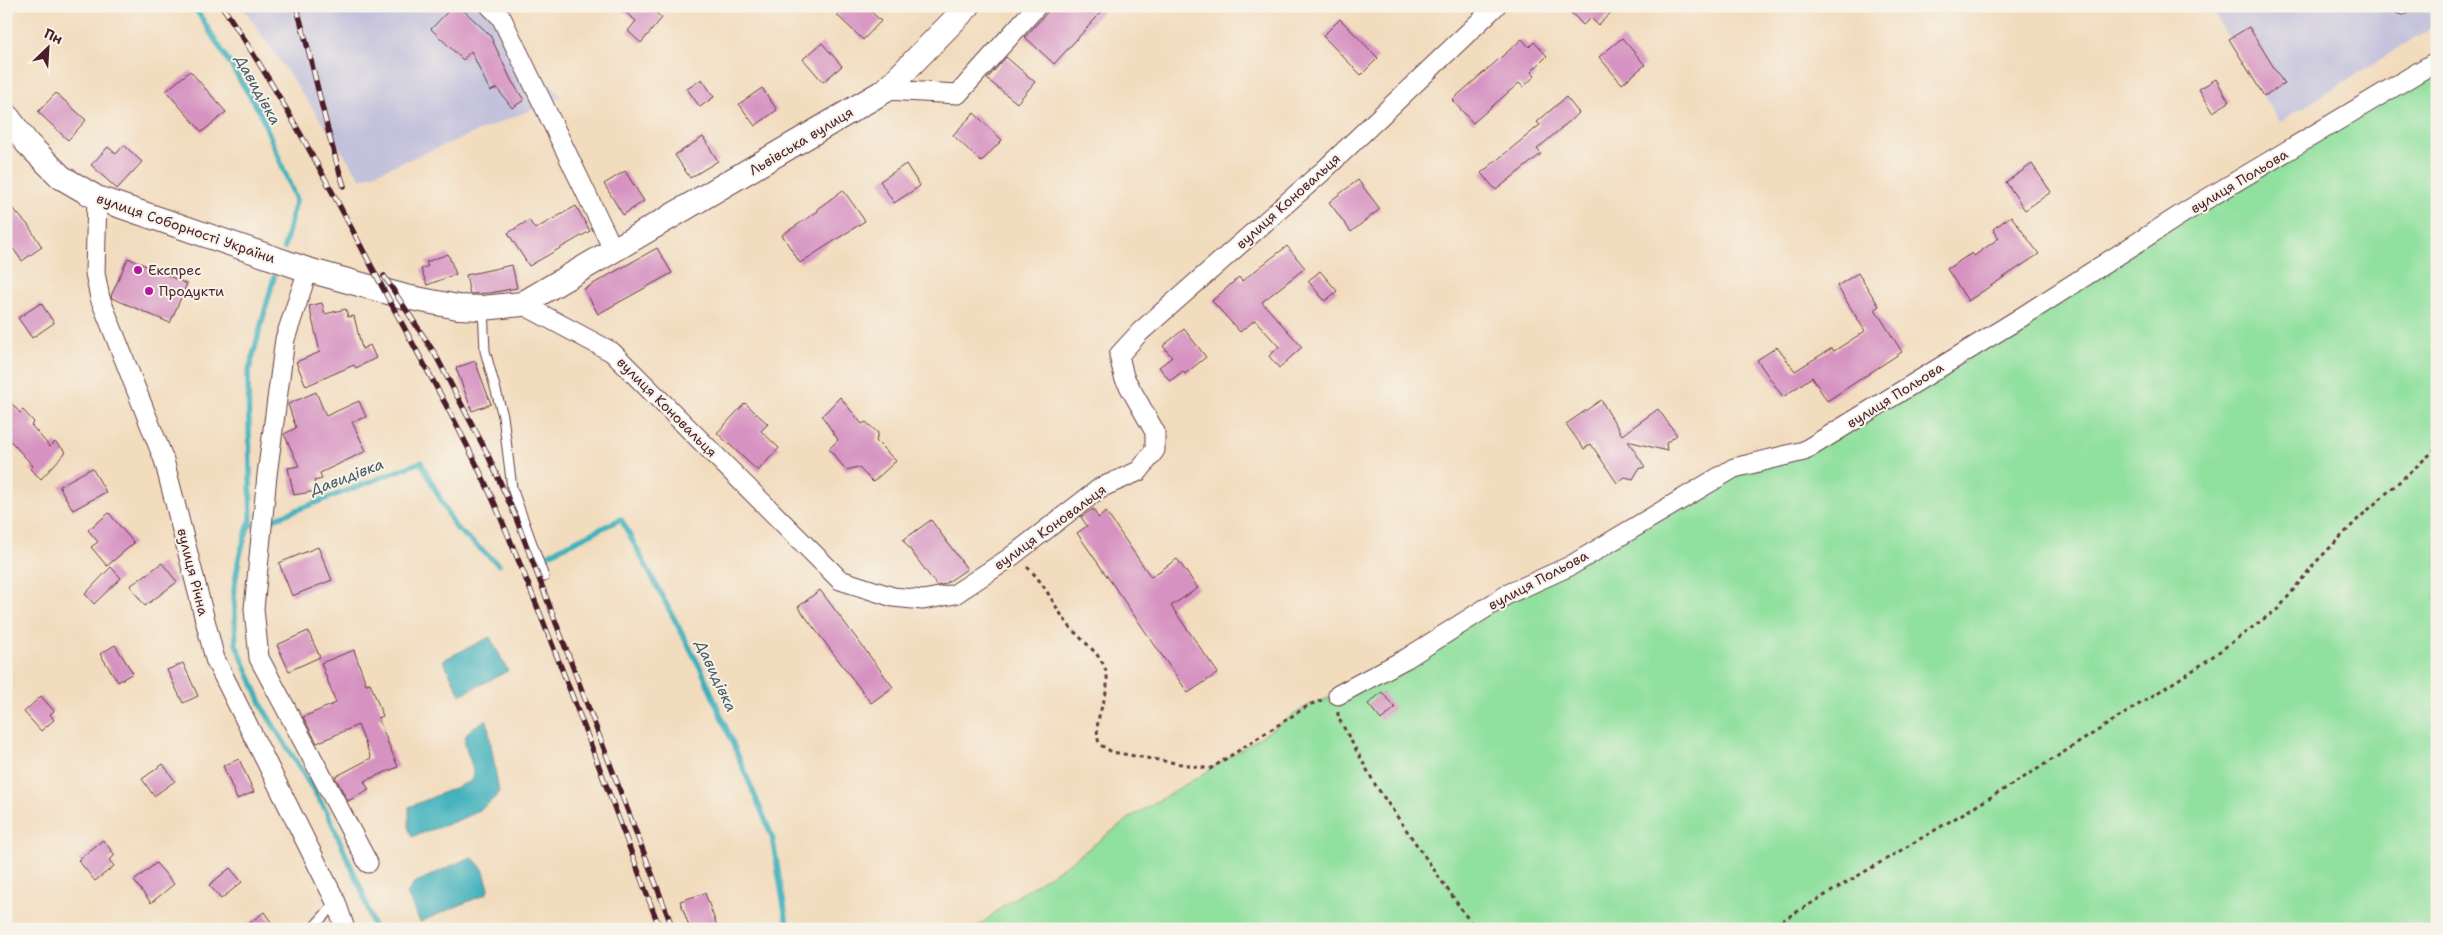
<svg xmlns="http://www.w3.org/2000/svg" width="2443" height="935" font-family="'Shantell Sans',sans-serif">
<rect width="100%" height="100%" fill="#f7f3e8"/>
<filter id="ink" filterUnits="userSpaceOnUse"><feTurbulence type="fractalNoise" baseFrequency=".02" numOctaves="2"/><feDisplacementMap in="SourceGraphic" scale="10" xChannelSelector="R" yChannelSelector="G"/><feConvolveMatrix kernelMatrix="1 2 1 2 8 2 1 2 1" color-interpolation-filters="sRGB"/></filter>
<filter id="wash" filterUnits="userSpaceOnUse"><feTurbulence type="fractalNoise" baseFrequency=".0096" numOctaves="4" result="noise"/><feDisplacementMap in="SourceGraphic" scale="20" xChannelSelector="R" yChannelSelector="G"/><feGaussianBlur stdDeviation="1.12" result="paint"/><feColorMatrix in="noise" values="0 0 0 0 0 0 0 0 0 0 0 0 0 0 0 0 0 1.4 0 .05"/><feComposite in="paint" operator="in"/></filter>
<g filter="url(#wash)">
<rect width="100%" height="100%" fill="#f2dcbe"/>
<g fill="#c3c1db">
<path d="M 242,6 L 481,6 L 562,97 L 361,179 Z"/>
<path d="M 2209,6 L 2437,6 L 2437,24 L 2280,122 Z"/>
</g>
<path fill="#90e09e" stroke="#6d8064" d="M 2437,61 L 2437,929 L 975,929 L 1007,903 L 1069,863 L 1134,815 L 1200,776 L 1309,705 L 1338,695 L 1734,468 L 1804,451 Z"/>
<g fill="#41b1bc" stroke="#466874">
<path d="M 490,637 L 508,671 L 460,695 L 443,660 Z"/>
<path d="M 487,720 L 499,793 C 478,818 442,825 412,837 L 409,829 L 409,807 L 471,781 C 481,758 442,738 487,720 Z"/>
<path d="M 473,858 L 483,869 L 489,888 L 486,894 L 420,922 L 407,894 L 414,883 L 466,859 Z"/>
</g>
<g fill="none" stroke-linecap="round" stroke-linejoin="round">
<g stroke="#41b1bc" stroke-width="5.5">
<path d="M 194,6 L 260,112 L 296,200 L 284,248"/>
<path d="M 271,520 L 421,462 L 455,527 L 499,565"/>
<path d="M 249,523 L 239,558 L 234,589 L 236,644 L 264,710 L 327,812 L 362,891 L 374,929"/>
<path d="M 251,525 L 248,374 L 274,277"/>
<path d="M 549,554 L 621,519 L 702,671 L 772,836 L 788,929"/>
</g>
</g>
<g id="blocks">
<g fill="#d692c1">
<path d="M 453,6 L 459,6 L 490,35 L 511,80 L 524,100 L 512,108 L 497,88 L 490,91 L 471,51 L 463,60 L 431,29 Z"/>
<path d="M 618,6 L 648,6 L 662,18 L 641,43 L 628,31 L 636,21 Z"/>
<path d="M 846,6 L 865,6 L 881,21 L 863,40 L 837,15 Z"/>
<path d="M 1053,6 L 1107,6 L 1054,64 L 1025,37 Z"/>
<path d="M 1565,6 L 1618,6 L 1598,25 L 1591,18 L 1583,25 Z"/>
<path d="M 1340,19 L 1378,58 L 1361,75 L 1323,36 Z"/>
<path d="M 2249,27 L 2284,84 L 2264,96 L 2229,39 Z"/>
<path d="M 1622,38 L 1645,65 L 1622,84 L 1599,57 Z"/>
<path d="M 1522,39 L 1529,47 L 1534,42 L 1547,56 L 1531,72 L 1535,76 L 1523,87 L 1519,83 L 1473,123 L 1452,100 Z"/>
<path d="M 822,43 L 842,66 L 823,82 L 803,59 Z"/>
<path d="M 1006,57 L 1035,82 L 1017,103 L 987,79 Z"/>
<path d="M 190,71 L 226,112 L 202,132 L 166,91 Z"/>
<path d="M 702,79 L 714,97 L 700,107 L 687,89 Z"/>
<path d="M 2216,79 L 2229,102 L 2213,112 L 2199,89 Z"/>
<path d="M 762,88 L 777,110 L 755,126 L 739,104 Z"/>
<path d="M 56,93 L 86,120 L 68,140 L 38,112 Z"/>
<path d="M 1566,97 L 1579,113 L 1537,149 L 1541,154 L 1496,190 L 1481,173 L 1540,125 L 1537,122 Z"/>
<path d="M 974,113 L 1002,140 L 981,162 L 953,135 Z"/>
<path d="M 703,137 L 718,161 L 690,178 L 675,155 Z"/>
<path d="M 124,145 L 142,162 L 117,189 L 91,165 L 108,147 L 116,154 Z"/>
<path d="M 906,164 L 920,186 L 894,203 L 880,181 Z"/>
<path d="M 2032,164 L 2051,192 L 2025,210 L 2006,182 Z"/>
<path d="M 625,171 L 644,201 L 623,215 L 604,184 Z"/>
<path d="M 1358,180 L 1380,209 L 1351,232 L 1329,202 Z"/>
<path d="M 843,190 L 865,221 L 800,263 L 782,235 L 818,211 L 817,209 Z"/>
<path d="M 6,201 L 28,225 L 42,247 L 22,261 L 6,239 Z"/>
<path d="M 576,206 L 590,231 L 529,266 L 508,233 L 529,220 L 535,229 Z"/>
<path d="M 2011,216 L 2039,254 L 1968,301 L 1947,269 L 1972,253 L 1974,256 L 1999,238 L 1993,229 Z"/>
<path d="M 1287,246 L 1305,268 L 1262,302 L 1302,347 L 1279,368 L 1269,356 L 1279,347 L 1255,320 L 1240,332 L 1212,301 L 1239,277 L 1242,281 Z"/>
<path d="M 657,248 L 672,273 L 598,314 L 584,289 Z"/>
<path d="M 448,254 L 456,274 L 427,285 L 421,269 L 428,266 L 426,262 Z"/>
<path d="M 128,258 L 187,284 L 170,323 L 112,298 L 111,296 Z"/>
<path d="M 512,265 L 517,288 L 490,293 L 470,294 L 466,275 Z"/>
<path d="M 1320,271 L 1337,291 L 1325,301 L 1308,281 Z"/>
<path d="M 1858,273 L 1879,306 L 1875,309 L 1902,352 L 1827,401 L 1812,377 L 1783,397 L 1757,360 L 1777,347 L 1795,371 L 1832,348 L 1834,351 L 1865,331 L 1837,286 Z"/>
<path d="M 41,303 L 54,323 L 32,338 L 18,318 Z"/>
<path d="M 322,303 L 325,314 L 346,309 L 348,317 L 354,316 L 362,349 L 370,345 L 376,358 L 356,368 L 354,365 L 306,386 L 296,362 L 320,352 L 309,306 Z"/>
<path d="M 1184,329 L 1206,357 L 1185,374 L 1183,371 L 1170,381 L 1159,367 L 1172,357 L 1163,346 Z"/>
<path d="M 475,361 L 491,404 L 472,411 L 456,368 Z"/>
<path d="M 316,392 L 326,416 L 359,401 L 366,417 L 352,422 L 366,451 L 320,473 L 322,479 L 314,481 L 316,491 L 294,495 L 288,468 L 299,466 L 284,434 L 296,428 L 288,404 Z"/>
<path d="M 6,397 L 20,413 L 23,410 L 34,422 L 31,425 L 50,447 L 55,442 L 66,452 L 41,479 L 30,469 L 33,466 L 6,436 Z"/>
<path d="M 840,397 L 862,424 L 866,422 L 878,433 L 876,441 L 896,461 L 873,482 L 858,467 L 846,470 L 829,449 L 838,440 L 822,416 Z"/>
<path d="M 1601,400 L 1622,435 L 1658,409 L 1677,435 L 1666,443 L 1667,451 L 1628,441 L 1645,467 L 1639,469 L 1633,479 L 1625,477 L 1617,483 L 1591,444 L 1584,449 L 1566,424 Z"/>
<path d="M 745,403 L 768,424 L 761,431 L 779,448 L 758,471 L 717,433 Z"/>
<path d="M 92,468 L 106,492 L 73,510 L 59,486 Z"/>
<path d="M 1093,509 L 1098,518 L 1106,512 L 1151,577 L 1177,559 L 1198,588 L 1171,606 L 1218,673 L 1188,693 L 1077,533 L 1087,526 L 1081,517 Z"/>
<path d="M 109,513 L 134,543 L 107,566 L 91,547 L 98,542 L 88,530 Z"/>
<path d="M 931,520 L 967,569 L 945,584 L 937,586 L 903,540 Z"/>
<path d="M 318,547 L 332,580 L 292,596 L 279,563 Z"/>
<path d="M 162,563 L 177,582 L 145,606 L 130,586 Z"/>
<path d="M 111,567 L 121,578 L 94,604 L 85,594 Z"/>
<path d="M 820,590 L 893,687 L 871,703 L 798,607 Z"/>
<path d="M 308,631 L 320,657 L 289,671 L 277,645 Z"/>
<path d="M 115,645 L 133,673 L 118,682 L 100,654 Z"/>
<path d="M 354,650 L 366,684 L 370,683 L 383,716 L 378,718 L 398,767 L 364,781 L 369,790 L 348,801 L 335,777 L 371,758 L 358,725 L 317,743 L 303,717 L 336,703 L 321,663 Z"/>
<path d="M 183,663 L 198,696 L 183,703 L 167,670 Z"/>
<path d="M 1382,692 L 1395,708 L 1381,720 L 1368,704 Z"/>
<path d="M 41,696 L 54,711 L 50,714 L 54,720 L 41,731 L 24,712 Z"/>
<path d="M 239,759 L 254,792 L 237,799 L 223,766 Z"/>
<path d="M 163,764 L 175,781 L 154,796 L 142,779 Z"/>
<path d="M 103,840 L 115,855 L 109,860 L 114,866 L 95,881 L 78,860 Z"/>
<path d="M 156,863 L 174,884 L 151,903 L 134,881 Z"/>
<path d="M 230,868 L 242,882 L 221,899 L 209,885 Z"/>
<path d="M 705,893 L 718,929 L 690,929 L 680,901 Z"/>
<path d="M 264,912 L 276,929 L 242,929 Z"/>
</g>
</g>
</g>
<g filter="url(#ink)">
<use href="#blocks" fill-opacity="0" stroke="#633b41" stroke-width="1"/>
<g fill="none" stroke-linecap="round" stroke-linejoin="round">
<g stroke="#633b41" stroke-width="11">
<g id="service">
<path d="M 2388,6 L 2403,10 L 2410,6"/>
<path d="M 483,308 L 485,351 L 503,416 L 512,488 L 544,577"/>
<path d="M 312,929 L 336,902"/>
</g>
</g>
<g stroke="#633b41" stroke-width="21">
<g id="minor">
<path d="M 490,6 L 501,17 L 614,251"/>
<path d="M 886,90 L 958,94 L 1037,6"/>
<path d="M 97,198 L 95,273 L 100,298 L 164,460 L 215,659 L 336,902 L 345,929"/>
<path d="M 308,270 L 285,339 L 267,475 L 254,609 L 259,658 L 368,863"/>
<path d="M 522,304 L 612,352 L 840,580 L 893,597 L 923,600 L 955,594 L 1008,559 L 1100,488 L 1139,471 L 1155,450 L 1155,432 L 1124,377 L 1119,355 L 1140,332 L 1322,172 L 1496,6"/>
<path d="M 1338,695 L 1407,658 L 1508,594 L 1570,566 L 1734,468 L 1804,451 L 2017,320 L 2185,212 L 2437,61"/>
</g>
</g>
<g stroke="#633b41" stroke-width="26">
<path id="tertiary" d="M 6,115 L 27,143 L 61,177 L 97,198 L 308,270 L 406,297 L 458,307 L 483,308 L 522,304 L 886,90 L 968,6"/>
</g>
<g stroke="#633b41" stroke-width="3" stroke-dasharray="4 4" stroke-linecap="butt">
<path d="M 1027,567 C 1046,584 1055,609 1071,628 C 1084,643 1105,656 1107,677 C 1109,703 1092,714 1099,744 L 1112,752 L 1210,769 L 1309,705 L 1322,700"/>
<path d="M 1338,712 L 1338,717 L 1376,786 L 1475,929"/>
<path d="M 1768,929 L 2023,778 L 2198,667 L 2279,608 L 2314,564 L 2360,517 L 2437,448"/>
</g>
<use href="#service" stroke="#fff" stroke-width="9"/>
<use href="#minor" stroke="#fff" stroke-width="19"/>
<use href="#tertiary" stroke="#fff" stroke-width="24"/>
<g stroke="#4a1f2b" stroke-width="5.5">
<g id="rail">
<path d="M 222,6 C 284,97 334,195 385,292 C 422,362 462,430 494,502 C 554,642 606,786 660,929"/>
<path d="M 296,6 C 315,66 324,127 344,186"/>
<path d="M 384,276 L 435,354 L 486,451 L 514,513 L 673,929"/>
</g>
</g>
<use href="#rail" stroke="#f7f3e8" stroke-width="4" stroke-dasharray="11" stroke-linecap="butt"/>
</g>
</g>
<g fill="#b5179e" stroke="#f7f3e8" stroke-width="2">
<circle cx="138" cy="270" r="5"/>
<circle cx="149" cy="291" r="5"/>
</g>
<g text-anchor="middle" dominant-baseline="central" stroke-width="4" stroke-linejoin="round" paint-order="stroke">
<g font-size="14" fill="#4a1f2b" stroke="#f7f3e8">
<text transform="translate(801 141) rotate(-31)">Львівська вулиця</text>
<text transform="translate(2239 181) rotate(-31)">вулиця Польова</text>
<text transform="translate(1288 201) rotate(-42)">вулиця Коновальця</text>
<text transform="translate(186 228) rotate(19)">вулиця Соборності України</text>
<text transform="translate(1895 395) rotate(-32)">вулиця Польова</text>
<text transform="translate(667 407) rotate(45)">вулиця Коновальця</text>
<text transform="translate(1050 527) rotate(-36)">вулиця Коновальця</text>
<text transform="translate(193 572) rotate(76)">вулиця Річна</text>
<text transform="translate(1538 580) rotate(-28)">вулиця Польова</text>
</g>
<g font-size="14" fill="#4a1f2b" stroke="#f7f3e8" text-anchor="start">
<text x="148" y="270">Експрес</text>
<text x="159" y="291">Продукти</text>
</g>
<g font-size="15" font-style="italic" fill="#465965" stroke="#f7f3e8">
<text transform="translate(258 90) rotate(61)">Давидівка</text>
<text transform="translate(347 477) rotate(-21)">Давидівка</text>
<text transform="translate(716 676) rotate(65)">Давидівка</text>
</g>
</g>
<rect width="2443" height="935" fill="none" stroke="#f7f3e8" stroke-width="25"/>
<g transform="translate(48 48) rotate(25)" stroke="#f7f3e8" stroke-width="4" paint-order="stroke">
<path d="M0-4L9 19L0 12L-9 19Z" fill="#4a1f2b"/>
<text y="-8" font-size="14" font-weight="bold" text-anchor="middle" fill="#4a1f2b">Пн</text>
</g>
</svg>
